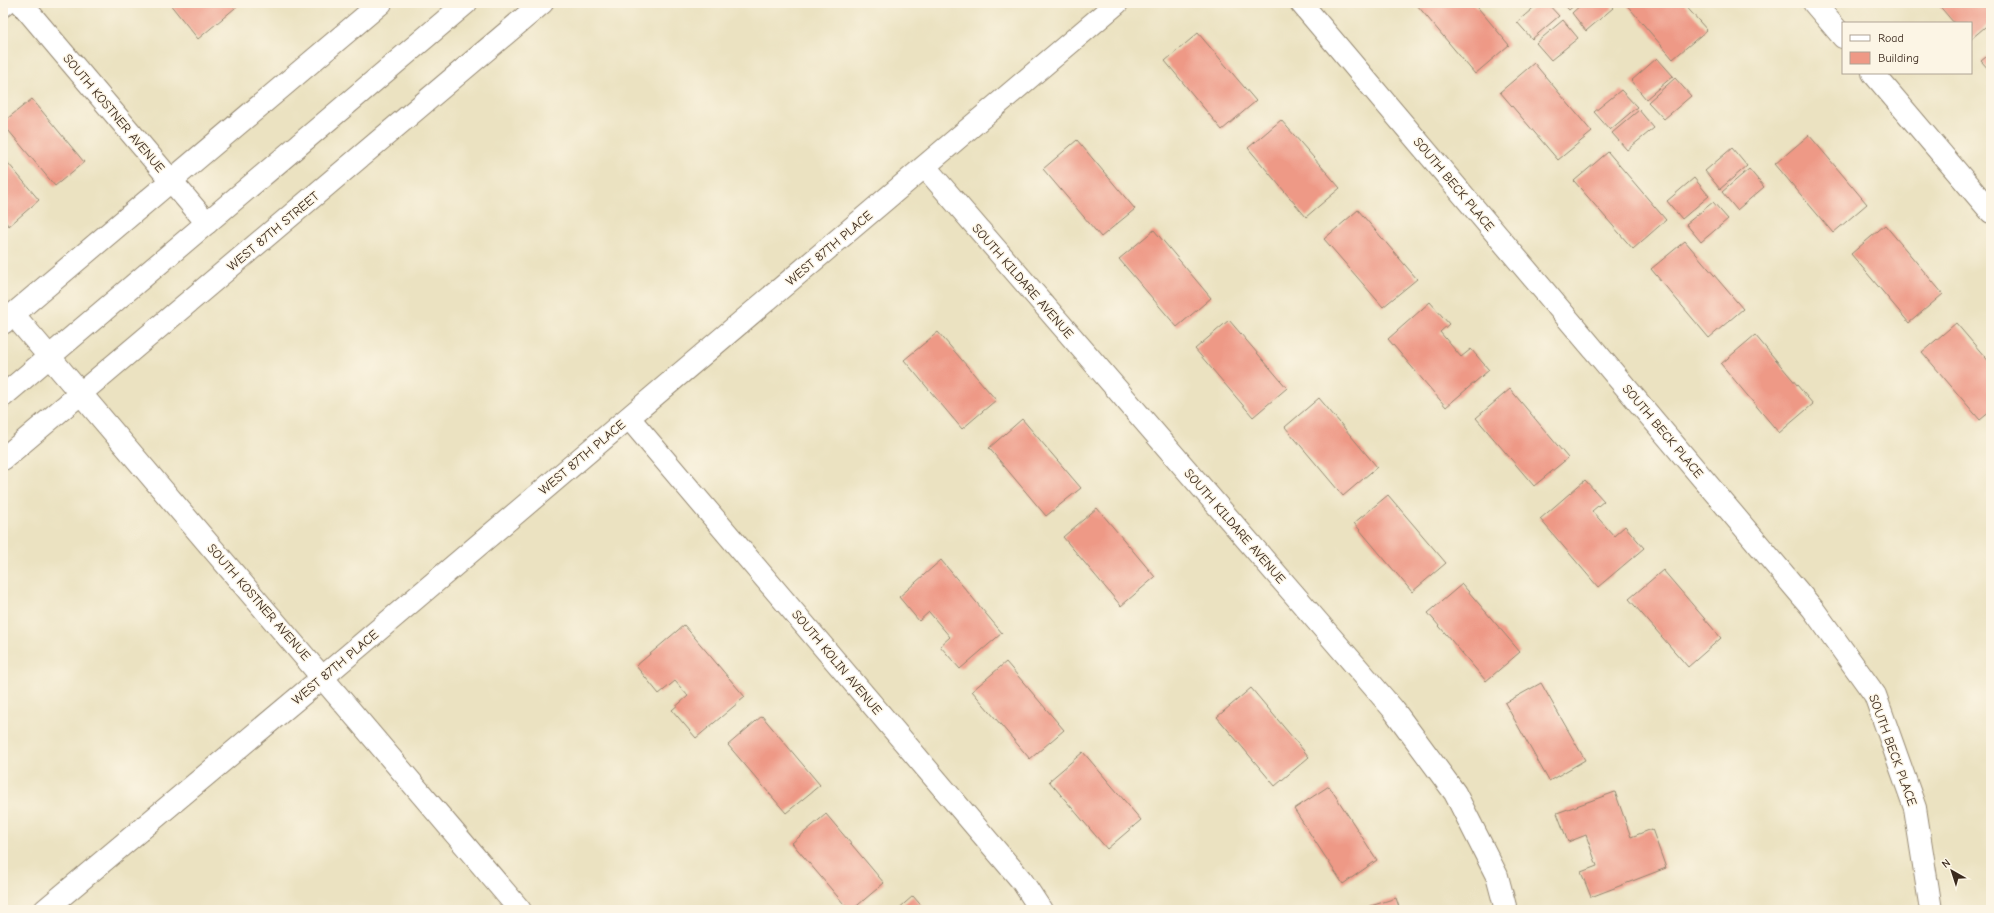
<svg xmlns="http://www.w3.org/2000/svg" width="1994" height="913" font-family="'Comic Neue',sans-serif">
<rect width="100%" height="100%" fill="#fcf5e5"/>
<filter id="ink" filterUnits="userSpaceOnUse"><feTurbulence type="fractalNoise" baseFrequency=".025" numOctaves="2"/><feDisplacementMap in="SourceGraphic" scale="8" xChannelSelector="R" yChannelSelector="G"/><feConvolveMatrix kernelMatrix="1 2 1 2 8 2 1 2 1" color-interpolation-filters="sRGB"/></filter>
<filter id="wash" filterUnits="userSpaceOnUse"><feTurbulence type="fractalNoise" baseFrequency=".012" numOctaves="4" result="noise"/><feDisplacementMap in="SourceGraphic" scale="16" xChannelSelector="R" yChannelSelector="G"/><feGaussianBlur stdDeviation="0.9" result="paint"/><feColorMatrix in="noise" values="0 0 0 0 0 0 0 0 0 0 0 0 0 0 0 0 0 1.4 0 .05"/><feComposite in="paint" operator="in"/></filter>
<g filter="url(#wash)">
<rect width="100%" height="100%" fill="#ebe2c1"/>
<g id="blocks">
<g fill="#ee9986">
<path d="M 169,3 L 241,3 L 198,39 Z"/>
<path d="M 1420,3 L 1474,3 L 1509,45 L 1475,74 L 1417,5 Z"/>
<path d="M 1539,3 L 1547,3 L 1559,16 L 1532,39 L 1517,22 Z"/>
<path d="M 1563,3 L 1577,3 L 1569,10 Z"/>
<path d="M 1583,3 L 1609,3 L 1613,8 L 1586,31 L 1572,13 Z"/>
<path d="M 1625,3 L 1683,3 L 1707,30 L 1673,59 Z"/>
<path d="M 1937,3 L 1991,3 L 1991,22 L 1971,39 L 1971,23 L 1954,23 Z"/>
<path d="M 1563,20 L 1578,38 L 1551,60 L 1536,43 Z"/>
<path d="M 1198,33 L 1256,101 L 1222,130 L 1165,61 Z"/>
<path d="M 1991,53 L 1991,72 L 1981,61 Z"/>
<path d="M 1657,58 L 1673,76 L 1646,99 L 1631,81 Z"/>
<path d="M 1534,63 L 1592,132 L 1558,160 L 1500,92 Z"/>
<path d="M 1675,78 L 1691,96 L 1664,119 L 1648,102 Z"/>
<path d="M 1621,90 L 1637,107 L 1610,130 L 1594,112 Z"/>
<path d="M 32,99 L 84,162 L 55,186 L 3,124 L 3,122 Z"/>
<path d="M 1639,110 L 1654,128 L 1627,150 L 1612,133 Z"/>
<path d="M 1281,120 L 1340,188 L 1306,217 L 1248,148 Z"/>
<path d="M 1809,135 L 1867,204 L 1833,233 L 1775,164 Z"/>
<path d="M 1077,140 L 1135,209 L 1101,237 L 1043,169 Z"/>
<path d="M 1732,148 L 1747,166 L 1720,189 L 1705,171 Z"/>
<path d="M 1608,152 L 1666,220 L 1633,249 L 1574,181 Z"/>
<path d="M 3,157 L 39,200 L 9,226 L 3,219 Z"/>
<path d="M 1749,169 L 1764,187 L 1737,210 L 1722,192 Z"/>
<path d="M 1694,178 L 1709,196 L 1682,219 L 1667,201 Z"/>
<path d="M 1713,202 L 1728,219 L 1701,242 L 1686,224 Z"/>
<path d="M 1358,210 L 1417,279 L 1383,307 L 1324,239 Z"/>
<path d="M 1885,225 L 1943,294 L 1909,323 L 1851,254 Z"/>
<path d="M 1154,230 L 1211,298 L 1177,327 L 1119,259 Z"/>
<path d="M 1685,241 L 1743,309 L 1709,338 L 1651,269 Z"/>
<path d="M 1430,302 L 1449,324 L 1440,332 L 1461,357 L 1471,349 L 1489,370 L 1446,407 L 1388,339 Z"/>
<path d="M 1229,320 L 1287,388 L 1253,417 L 1195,349 Z"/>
<path d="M 1956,323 L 1991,364 L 1991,411 L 1980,420 L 1922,352 Z"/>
<path d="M 938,332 L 996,400 L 962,429 L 904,360 Z"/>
<path d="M 1755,335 L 1813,404 L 1779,433 L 1721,364 Z"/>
<path d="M 1510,389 L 1568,458 L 1534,486 L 1476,418 Z"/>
<path d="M 1319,398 L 1377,467 L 1343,496 L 1285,427 Z"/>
<path d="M 1022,419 L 1081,488 L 1046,516 L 989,448 Z"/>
<path d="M 1585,480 L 1604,501 L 1592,511 L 1614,536 L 1625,526 L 1644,548 L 1598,587 L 1540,519 Z"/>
<path d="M 1388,495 L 1446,563 L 1412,592 L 1354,523 Z"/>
<path d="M 1097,508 L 1155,577 L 1121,606 L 1063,537 Z"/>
<path d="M 941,560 L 1002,633 L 960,669 L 940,646 L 950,637 L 929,612 L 919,621 L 899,597 Z"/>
<path d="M 1663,570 L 1721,638 L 1688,667 L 1629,599 Z"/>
<path d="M 1462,584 L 1520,652 L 1486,681 L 1428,613 Z"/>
<path d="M 684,625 L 745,697 L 696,738 L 672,710 L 688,696 L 675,681 L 659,694 L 636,666 Z"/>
<path d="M 1006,662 L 1064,730 L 1030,759 L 972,691 Z"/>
<path d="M 1541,683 L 1585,760 L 1549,781 L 1505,703 Z"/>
<path d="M 1251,688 L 1309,757 L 1275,786 L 1217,717 Z"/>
<path d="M 762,716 L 820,785 L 786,813 L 728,745 Z"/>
<path d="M 1083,752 L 1141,820 L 1107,849 L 1049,781 Z"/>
<path d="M 1329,786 L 1377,860 L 1343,884 L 1294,809 Z"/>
<path d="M 1615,792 L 1631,837 L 1652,829 L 1666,868 L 1591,897 L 1581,872 L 1597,866 L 1586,835 L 1568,842 L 1557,813 Z"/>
<path d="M 826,814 L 884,883 L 852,910 L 849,910 L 792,843 Z"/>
<path d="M 913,896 L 925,910 L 897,910 Z"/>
<path d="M 1396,898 L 1400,910 L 1358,910 Z"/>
</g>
</g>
</g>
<g filter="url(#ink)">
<use href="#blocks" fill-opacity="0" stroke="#938670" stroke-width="1"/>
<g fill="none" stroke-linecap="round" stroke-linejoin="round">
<g stroke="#938670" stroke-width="20">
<path id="lane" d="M 3,8 L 9,3"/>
</g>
<g stroke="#938670" stroke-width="24">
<g id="street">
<path d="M 21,3 L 207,223"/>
<path d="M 1301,3 L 1813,609 L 1875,695 L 1915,808 L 1931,910"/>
<path d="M 1814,3 L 1843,37"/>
<path d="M 1873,73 L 1991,212"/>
<path d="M 925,167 L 1393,709 L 1455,793 L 1497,876 L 1506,910"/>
<path d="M 13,314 L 520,910"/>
<path d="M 629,418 L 1022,881 L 1041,910"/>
<path d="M 3,459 L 542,3"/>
<path d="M 45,910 L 323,677 L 1117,3"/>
</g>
</g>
<g stroke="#938670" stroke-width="24">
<g id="secondary">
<path d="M 3,323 L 381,3"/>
<path d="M 3,396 L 466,3"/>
</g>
</g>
<use href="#lane" stroke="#fff" stroke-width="18"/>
<use href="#street" stroke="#fff" stroke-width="22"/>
<use href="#secondary" stroke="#fff" stroke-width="22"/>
</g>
</g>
<g text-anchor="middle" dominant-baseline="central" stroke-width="3" stroke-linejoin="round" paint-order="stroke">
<g font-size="13" fill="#3b2a1e" stroke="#fcf5e5">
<text transform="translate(114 113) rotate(50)">SOUTH KOSTNER AVENUE</text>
<text transform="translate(1454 184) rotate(50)">SOUTH BECK PLACE</text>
<text transform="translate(273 231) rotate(-40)">WEST 87TH STREET</text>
<text transform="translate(829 248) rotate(-40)">WEST 87TH PLACE</text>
<text transform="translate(1023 281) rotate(49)">SOUTH KILDARE AVENUE</text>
<text transform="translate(1663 431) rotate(50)">SOUTH BECK PLACE</text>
<text transform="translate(582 457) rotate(-40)">WEST 87TH PLACE</text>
<text transform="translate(1235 526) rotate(49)">SOUTH KILDARE AVENUE</text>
<text transform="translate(259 602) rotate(49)">SOUTH KOSTNER AVENUE</text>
<text transform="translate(837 662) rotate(50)">SOUTH KOLIN AVENUE</text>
<text transform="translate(335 667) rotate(-40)">WEST 87TH PLACE</text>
<text transform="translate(1893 750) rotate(70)">SOUTH BECK PLACE</text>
</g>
</g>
<rect width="1994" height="913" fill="none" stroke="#fcf5e5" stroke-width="16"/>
<rect x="1842" y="22" width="130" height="52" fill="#fcf5e5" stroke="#afa495"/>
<rect x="1850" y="35" width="20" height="6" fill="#ffffff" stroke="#afa495"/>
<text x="1878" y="42" font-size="12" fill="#3b2a1e">Road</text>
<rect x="1850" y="52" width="20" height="12" fill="#ee9986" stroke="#afa495"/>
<text x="1878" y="62" font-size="12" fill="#3b2a1e">Building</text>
<g transform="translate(1952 871) rotate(321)" stroke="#fcf5e5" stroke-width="3" paint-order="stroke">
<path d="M0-3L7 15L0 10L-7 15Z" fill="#3b2a1e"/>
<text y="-6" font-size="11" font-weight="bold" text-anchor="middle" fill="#3b2a1e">N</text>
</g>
</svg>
